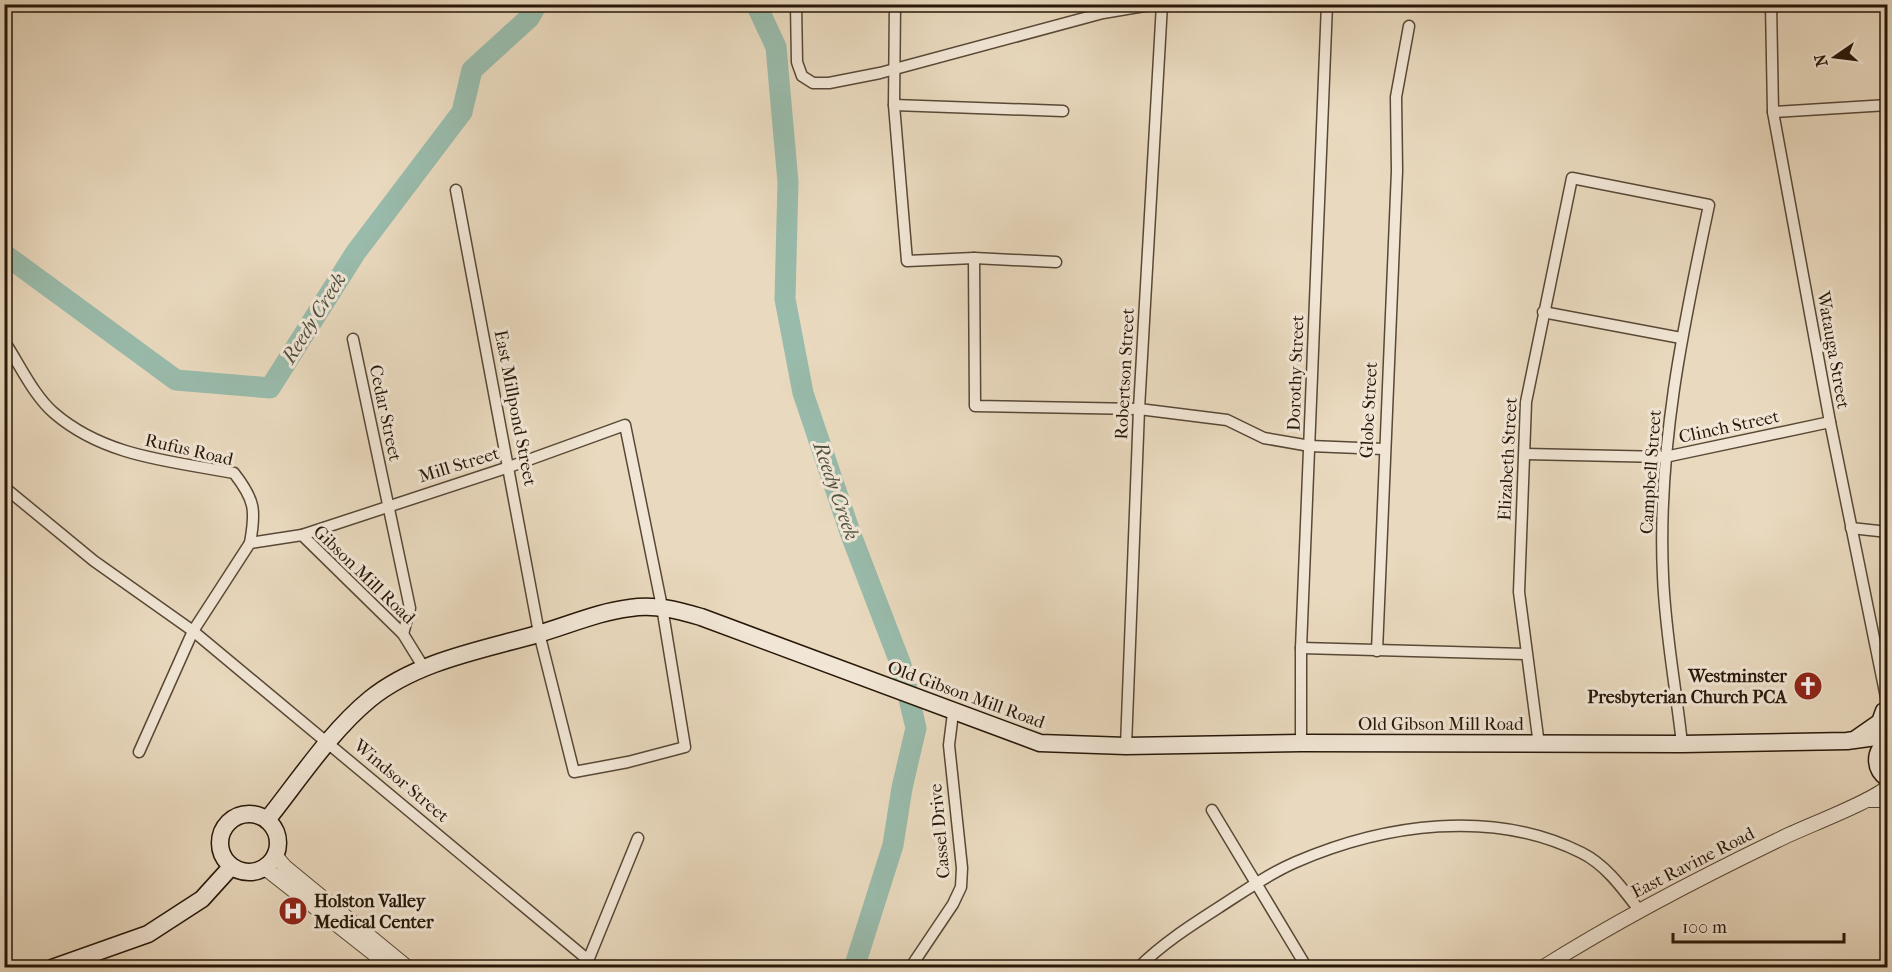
<svg xmlns="http://www.w3.org/2000/svg" width="1892" height="972" font-family="'IM FELL French Canon',serif">
<rect width="100%" height="100%" fill="#e9d9be"/>
<filter id="stains"><feTurbulence type="fractalNoise" baseFrequency=".00333" numOctaves="4"/><feColorMatrix values="0 0 0 0 .2 0 0 0 0 .09 0 0 0 0 .02 0 0 0 .5 -.17"/></filter>
<radialGradient id="worn" r=".72"><stop offset=".6" stop-color="#630" stop-opacity="0"/><stop offset="1" stop-color="#630" stop-opacity=".3"/></radialGradient>
<g fill="none" stroke-linecap="round" stroke-linejoin="round">
<g stroke="#99bbab" stroke-width="21">
<path d="M 756,4 L 776,47 L 788,182 L 785,299 L 803,393 L 851,535 L 901,665 L 916,728 L 902,788 L 893,845 L 854,968"/>
<path d="M 4,254 L 176,380 L 270,388 L 356,252 L 462,112 L 472,70 L 529,18 L 537,4"/>
</g>
<g stroke="#584836" stroke-width="13">
<g id="minor">
<path d="M 796,4 L 797,62 L 802,76 L 813,83 L 829,83 L 880,73 L 1103,13 L 1156,4"/>
<path d="M 895,4 L 894,105 L 907,261 L 974,258 L 1056,262"/>
<path d="M 1771,4 L 1773,112 L 1830,422 L 1888,707"/>
<path d="M 894,105 L 1063,111"/>
<path d="M 1773,112 L 1888,105"/>
<path d="M 974,258 L 975,406 L 1139,409 L 1227,420 L 1264,438 L 1310,446 L 1384,449"/>
<path d="M 1543,312 L 1681,338"/>
<path d="M 353,339 L 410,608 L 403,634"/>
<path d="M 4,341 C 19,363 33,395 54,413 C 105,457 171,461 234,473 C 255,500 256,510 250,543"/>
<path d="M 1525,454 L 1665,457 L 1830,422"/>
<path d="M 4,487 L 94,561 L 193,631 L 587,959"/>
<path d="M 1851,528 L 1888,532"/>
<path d="M 302,535 L 509,467 L 625,425 L 662,607 L 685,747 L 628,762 L 574,772 L 539,633 L 456,190"/>
<path d="M 1301,648 L 1525,654"/>
<path d="M 1377,651 L 1397,171 L 1396,97 L 1409,26"/>
<path d="M 1301,743 L 1301,648 L 1327,4"/>
<path d="M 1539,745 L 1519,592 L 1526,402 L 1572,178 L 1709,205 C 1683,327 1657,450 1663,576 C 1665,632 1676,688 1682,744"/>
<path d="M 1126,746 L 1139,409 L 1162,4"/>
<path d="M 139,752 L 193,631 L 250,543 L 302,535 L 403,634 L 424,668"/>
<path d="M 1212,810 L 1307,968"/>
<path d="M 585,968 L 638,838"/>
<path d="M 910,968 L 953,904 L 961,887 L 962,868 L 949,745 L 953,713"/>
<path d="M 1138,968 C 1162,944 1190,926 1218,908 C 1243,892 1268,874 1296,862 C 1384,824 1493,808 1582,853 C 1606,865 1623,889 1639,910"/>
</g>
</g>
<g stroke="#584836" stroke-width="16">
<g id="tertiary">
<path d="M 1867,800 L 1882,800 L 1888,804"/>
<path d="M 275,855 L 285,867 L 408,968"/>
<path d="M 265,868 L 392,968"/>
<path d="M 1542,968 C 1618,920 1697,879 1778,840 C 1801,828 1875,801 1888,786"/>
</g>
</g>
<g stroke="#271708" stroke-width="19">
<g id="secondary">
<path d="M 1857,738 L 1880,722 L 1884,711"/>
<path d="M 1888,742 C 1873,752 1874,769 1888,779"/>
<circle cx="249" cy="843" r="29"/>
<path d="M 267,820 C 299,780 330,732 370,699 C 417,661 482,650 538,634 C 569,625 598,612 630,608 C 655,604 677,610 701,617 L 1040,743 L 1126,746 L 1301,743 L 1682,744 L 1847,741 L 1876,737 L 1887,742"/>
<path d="M 52,968 L 148,934 L 202,899 L 231,867"/>
</g>
</g>
<use href="#minor" stroke="#f1e6d5" stroke-width="10"/>
<use href="#tertiary" stroke="#f1e6d5" stroke-width="14"/>
<use href="#secondary" stroke="#f1e6d5" stroke-width="16"/>
</g>
<defs>
<g id="church-disc" transform="scale(1.5)"><circle r="9.5" fill="#8f2418" stroke="#f1e6d5"/><path d="M-1.2-6h2.4v3.5h3.3v2.4h-3.3V6h-2.4V-.1h-3.3v-2.4h3.3Z" fill="#fff"/></g>
<g id="hospital-disc" transform="scale(1.5)"><circle r="9.5" fill="#8f2418" stroke="#f1e6d5"/><path d="M-5-5h3v3.5h4V-5h3V5h-3V1.5h-4V5h-3Z" fill="#fff"/></g>
</defs>
<g fill-rule="evenodd">
<use href="#church-disc" x="1808" y="686"/>
<use href="#hospital-disc" x="293" y="911"/>
</g>
<g text-anchor="middle" dominant-baseline="central" stroke-width="6" stroke-linejoin="round" paint-order="stroke">
<g font-size="18" fill="#271708" stroke="#f1e6d5">
<text transform="translate(1833 350) rotate(80)">Watauga Street</text>
<text transform="translate(1296 373) rotate(-88)">Dorothy Street</text>
<text transform="translate(1125 374) rotate(-87)">Robertson Street</text>
<text transform="translate(515 408) rotate(79)">East Millpond Street</text>
<text transform="translate(1369 410) rotate(-87)">Globe Street</text>
<text transform="translate(385 413) rotate(78)">Cedar Street</text>
<text transform="translate(1729 427) rotate(-12)">Clinch Street</text>
<text transform="translate(189 450) rotate(13)">Rufus Road</text>
<text transform="translate(1508 459) rotate(-87)">Elizabeth Street</text>
<text transform="translate(459 465) rotate(-17)">Mill Street</text>
<text transform="translate(1651 472) rotate(-86)">Campbell Street</text>
<text transform="translate(364 575) rotate(44)">Gibson Mill Road</text>
<text transform="translate(966 695) rotate(20)">Old Gibson Mill Road</text>
<text x="1441" y="724">Old Gibson Mill Road</text>
<text transform="translate(401 781) rotate(40)">Windsor Street</text>
<text transform="translate(940 831) rotate(-95)">Cassel Drive</text>
<text transform="translate(1693 863) rotate(-27)">East Ravine Road</text>
</g>
<g font-size="18" font-weight="bold" fill="#271708" stroke="#f1e6d5" text-anchor="end">
<text x="1787" y="676">Westminster<tspan x="1787" dy="21">Presbyterian Church PCA</tspan></text>
<text x="314" y="901" text-anchor="start">Holston Valley<tspan x="314" dy="21">Medical Center</tspan></text>
</g>
<g font-size="20" font-style="italic" fill="#4f5041" stroke="#f1e6d5">
<text transform="translate(314 318) rotate(-58)">Reedy Creek</text>
<text transform="translate(836 491) rotate(71)">Reedy Creek</text>
</g>
</g>
<rect width="1892" height="972" fill="none" stroke="#e9d9be" stroke-width="24"/>
<rect x="6" y="6" width="1880" height="960" fill="none" stroke="#271708" stroke-width="3"/>
<rect x="12" y="12" width="1868" height="948" fill="none" stroke="#271708" stroke-width="1.5"/>
<g transform="translate(1835 57) rotate(256)" stroke="#f1e6d5" stroke-width="4.5" paint-order="stroke">
<path d="M0-4.5L10 22L0 15L-10 22Z" fill="#271708"/>
<text y="-9" font-size="16" font-weight="bold" text-anchor="middle" fill="#271708">N</text>
</g>
<path d="M1673 933v9h171v-9" fill="none" stroke="#271708" stroke-width="3"/>
<text x="1682" y="933" font-size="18" fill="#271708" stroke="#f1e6d5" stroke-width="4.5" paint-order="stroke">100 m</text>
<rect width="100%" height="100%" filter="url(#stains)"/>
<rect width="100%" height="100%" fill="url(#worn)"/>
</svg>
